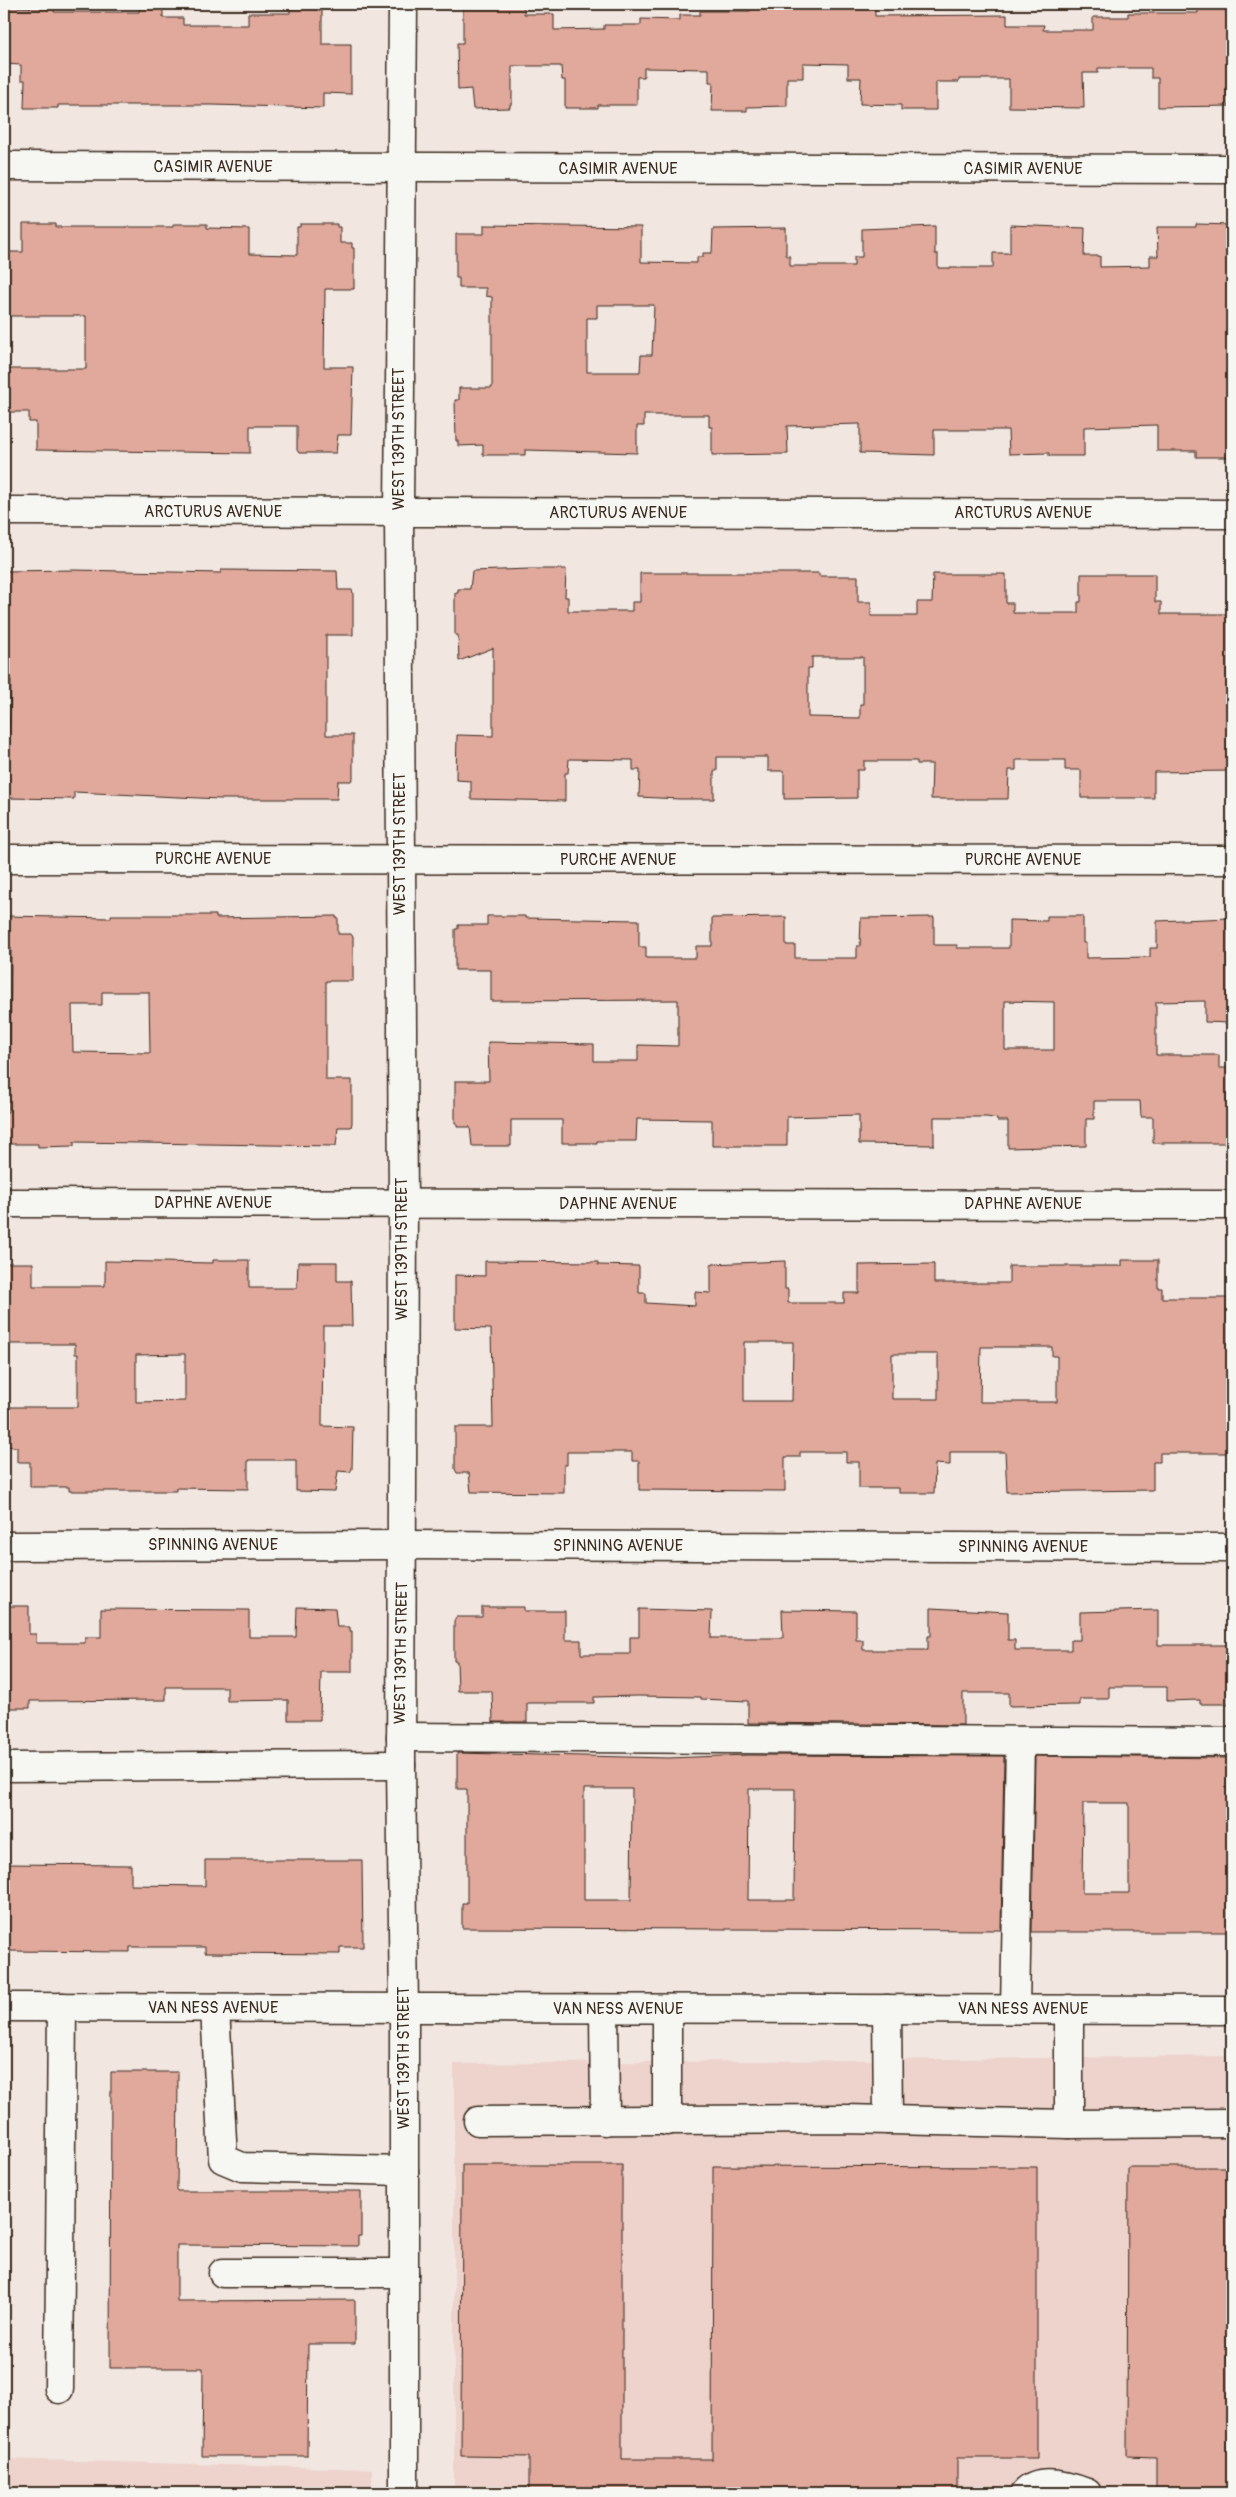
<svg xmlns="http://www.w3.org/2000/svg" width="1236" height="2497" font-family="Pangolin,sans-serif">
<rect width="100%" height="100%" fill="#f2e6e1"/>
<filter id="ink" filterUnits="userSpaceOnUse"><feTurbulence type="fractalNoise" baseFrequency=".02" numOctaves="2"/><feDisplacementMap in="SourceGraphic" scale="10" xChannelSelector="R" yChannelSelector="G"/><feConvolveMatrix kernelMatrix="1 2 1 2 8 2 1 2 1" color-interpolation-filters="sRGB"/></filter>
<g filter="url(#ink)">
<g fill="#edd3cc">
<path d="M 1232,2056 L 1232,2493 L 454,2493 L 454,2064 Z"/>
<path d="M 4,2459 L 372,2469 L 372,2493 L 4,2493 Z"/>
</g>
<g fill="#e1a89c" stroke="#3b2a1e" fill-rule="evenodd">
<path d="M 139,4 L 163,4 L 163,18 L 183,18 L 183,25 L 248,25 L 248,13 L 290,13 L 290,4 L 322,4 L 322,44 L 351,44 L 351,94 L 323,93 L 323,108 L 212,105 L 58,105 L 58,108 L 24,108 L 25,80 L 21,80 L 21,65 L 4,64 L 4,7 L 54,8 L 54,12 L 139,12 Z"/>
<path d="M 463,4 L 524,4 L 524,14 L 554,14 L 554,30 L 604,29 L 604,25 L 641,25 L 641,19 L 680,20 L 680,15 L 700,15 L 700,11 L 750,11 L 750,4 L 875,4 L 875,16 L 1007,15 L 1007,25 L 1044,25 L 1043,30 L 1093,30 L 1093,17 L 1128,17 L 1128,13 L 1198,13 L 1198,4 L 1229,4 L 1229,28 L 1232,28 L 1231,106 L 1158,107 L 1158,78 L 1151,78 L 1151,68 L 1098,68 L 1098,73 L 1083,73 L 1084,108 L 1009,107 L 1009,79 L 959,79 L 959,82 L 936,82 L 936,110 L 901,110 L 901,105 L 860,104 L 861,78 L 848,78 L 848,64 L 803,63 L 803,78 L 787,78 L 787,106 L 747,107 L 747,111 L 712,111 L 713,82 L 709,82 L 709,69 L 644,68 L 644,77 L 637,77 L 637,105 L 598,105 L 598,108 L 565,108 L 565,80 L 562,80 L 561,66 L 512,66 L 512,104 L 510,104 L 510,108 L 473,109 L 471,89 L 458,90 L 457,43 L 463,43 Z"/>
<path d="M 23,224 L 56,224 L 56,227 L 173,227 L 173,224 L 207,224 L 207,228 L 249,229 L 249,254 L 297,255 L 297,227 L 300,227 L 300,224 L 337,224 L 337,227 L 340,227 L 340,243 L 352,243 L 352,248 L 354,248 L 354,289 L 325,289 L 324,367 L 353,367 L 351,435 L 338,435 L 336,453 L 299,453 L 297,450 L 297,426 L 250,426 L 250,453 L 36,450 L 36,422 L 29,422 L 29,412 L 4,412 L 4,369 L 86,369 L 86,316 L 4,316 L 4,252 L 23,252 Z"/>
<path d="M 1196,224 L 1232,225 L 1231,457 L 1196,457 L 1196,451 L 1157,451 L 1157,425 L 1084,427 L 1084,456 L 1049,456 L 1049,453 L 1009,454 L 1008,430 L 934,430 L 934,455 L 860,453 L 860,424 L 787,426 L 788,454 L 712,455 L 712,427 L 709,427 L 709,415 L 644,415 L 644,426 L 637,426 L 637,453 L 525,450 L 525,455 L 483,455 L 483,445 L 458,446 L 458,441 L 456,441 L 455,400 L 459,400 L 459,388 L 492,388 L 492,297 L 486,296 L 486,288 L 459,288 L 459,278 L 456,278 L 456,234 L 484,234 L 484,225 L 641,227 L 641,262 L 697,263 L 697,257 L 703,257 L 703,253 L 712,253 L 713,229 L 786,228 L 786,256 L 790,256 L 790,266 L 854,266 L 854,257 L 862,257 L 862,229 L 935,226 L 935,254 L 938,254 L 938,268 L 993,268 L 993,253 L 1010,253 L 1010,225 L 1085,228 L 1084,256 L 1100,256 L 1100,267 L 1150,266 L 1150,256 L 1158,256 L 1157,227 L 1196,227 ZM 597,305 L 654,305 L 652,355 L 641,355 L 640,372 L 587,372 L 587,318 L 597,318 Z"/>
<path d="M 530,569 L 566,569 L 565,597 L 568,597 L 568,611 L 632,611 L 632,602 L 640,602 L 640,573 L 819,573 L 819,576 L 858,576 L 858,602 L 871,602 L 871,616 L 917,616 L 917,602 L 932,602 L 933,574 L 1006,574 L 1006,603 L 1013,603 L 1013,613 L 1078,613 L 1078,602 L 1081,602 L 1081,574 L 1155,574 L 1155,602 L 1161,602 L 1161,614 L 1232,614 L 1232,771 L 1154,772 L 1154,798 L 1081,798 L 1081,770 L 1065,770 L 1065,760 L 1016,760 L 1016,770 L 1009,770 L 1008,799 L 931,799 L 932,764 L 917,764 L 917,761 L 864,761 L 864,770 L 857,770 L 857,798 L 784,799 L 784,771 L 768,771 L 768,757 L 717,757 L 717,771 L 714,771 L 714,799 L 679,799 L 639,797 L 640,770 L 633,770 L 633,760 L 569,759 L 568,773 L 565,773 L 565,801 L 471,799 L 471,781 L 457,780 L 456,777 L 457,735 L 493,736 L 493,648 L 459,661 L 458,635 L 455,635 L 455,593 L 458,593 L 458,589 L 470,589 L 472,571 ZM 812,657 L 863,657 L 863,704 L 860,704 L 860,718 L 808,717 L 808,668 L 812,668 Z"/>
<path d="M 74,570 L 221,573 L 221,570 L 337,571 L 338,590 L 352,590 L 353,593 L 353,635 L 326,635 L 326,735 L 353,735 L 353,778 L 351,781 L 338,781 L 337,799 L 220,799 L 74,792 L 74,799 L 4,798 L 4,766 L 8,767 L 11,680 L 4,680 L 4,571 Z"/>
<path d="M 111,915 L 216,915 L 216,918 L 336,916 L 336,918 L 338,918 L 338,934 L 351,934 L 353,937 L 353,981 L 326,981 L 326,1080 L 352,1080 L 352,1123 L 351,1127 L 338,1127 L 336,1146 L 74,1142 L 74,1146 L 38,1147 L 38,1144 L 4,1144 L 4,1112 L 8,1112 L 7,1052 L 10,1052 L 11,947 L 4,948 L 4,916 L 111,918 ZM 102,992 L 149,992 L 150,1053 L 73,1052 L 72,1005 L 102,1005 Z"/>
<path d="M 487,916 L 525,916 L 525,918 L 639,920 L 639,947 L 646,947 L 646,958 L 696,958 L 696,946 L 712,946 L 712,918 L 786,917 L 786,945 L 795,945 L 795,958 L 857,958 L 857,946 L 860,946 L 861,918 L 934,917 L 934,945 L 957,945 L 957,948 L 1009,948 L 1009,920 L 1047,921 L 1047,916 L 1083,916 L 1083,943 L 1086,943 L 1086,958 L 1150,957 L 1150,948 L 1157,948 L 1157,921 L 1230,918 L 1232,1011 L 1229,1011 L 1229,1023 L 1205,1022 L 1205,1001 L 1156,1002 L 1156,1055 L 1219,1055 L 1219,1068 L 1232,1068 L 1232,1143 L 1153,1143 L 1153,1117 L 1141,1117 L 1140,1101 L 1094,1101 L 1094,1119 L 1086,1119 L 1086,1146 L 1008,1148 L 1008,1121 L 997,1121 L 997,1119 L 987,1117 L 934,1117 L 934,1145 L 859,1144 L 859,1115 L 787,1117 L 787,1146 L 712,1146 L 712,1120 L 637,1119 L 636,1141 L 597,1141 L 597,1143 L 562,1143 L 562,1120 L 511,1120 L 511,1146 L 472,1146 L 470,1127 L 457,1127 L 457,1123 L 455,1123 L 455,1081 L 489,1081 L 488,1042 L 594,1044 L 594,1061 L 638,1061 L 638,1045 L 678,1046 L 678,1000 L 491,1001 L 491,970 L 455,970 L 455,929 L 458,929 L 458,925 L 487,925 ZM 1005,1001 L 1054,1002 L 1054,1050 L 1005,1050 Z"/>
<path d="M 213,1260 L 249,1260 L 249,1288 L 297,1288 L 298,1262 L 337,1262 L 337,1281 L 351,1281 L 352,1326 L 323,1326 L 322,1426 L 353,1427 L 352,1469 L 350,1472 L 338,1471 L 335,1492 L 296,1491 L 296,1460 L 248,1460 L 248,1489 L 176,1488 L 176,1491 L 69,1491 L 69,1487 L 30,1487 L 30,1462 L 17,1462 L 17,1447 L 4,1446 L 4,1407 L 78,1407 L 78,1354 L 75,1354 L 75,1344 L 4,1344 L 4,1263 L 33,1263 L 33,1286 L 105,1286 L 105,1261 L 213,1263 ZM 185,1354 L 185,1401 L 136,1402 L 136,1355 Z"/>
<path d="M 1122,1260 L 1158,1260 L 1158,1288 L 1162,1288 L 1162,1298 L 1232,1298 L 1232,1453 L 1160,1453 L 1160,1462 L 1153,1462 L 1153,1490 L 1007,1492 L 1005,1452 L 950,1452 L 950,1465 L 935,1464 L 934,1493 L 899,1493 L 899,1488 L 859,1488 L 859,1462 L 846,1462 L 846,1452 L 800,1452 L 800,1457 L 785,1457 L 785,1491 L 639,1490 L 639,1461 L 632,1461 L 632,1452 L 567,1452 L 567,1465 L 564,1465 L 564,1493 L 471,1492 L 469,1473 L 457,1473 L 455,1469 L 455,1427 L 493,1427 L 491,1329 L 455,1328 L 455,1275 L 485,1276 L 485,1261 L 598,1262 L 598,1265 L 639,1266 L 639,1293 L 646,1293 L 646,1303 L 695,1306 L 695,1292 L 711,1293 L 711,1264 L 785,1261 L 785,1289 L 788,1289 L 788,1303 L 844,1303 L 844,1293 L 859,1293 L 859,1265 L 934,1264 L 934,1283 L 1009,1283 L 1009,1266 L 1122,1266 ZM 744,1342 L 793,1342 L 792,1401 L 744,1401 ZM 981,1347 L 1052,1347 L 1052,1356 L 1057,1356 L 1057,1402 L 980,1402 ZM 892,1354 L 938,1354 L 938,1399 L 892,1399 Z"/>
<path d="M 4,1606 L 29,1606 L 29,1634 L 36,1634 L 36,1643 L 85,1643 L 85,1637 L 101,1637 L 101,1609 L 249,1610 L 249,1637 L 296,1637 L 297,1607 L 335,1608 L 337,1627 L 350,1627 L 350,1631 L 352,1631 L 352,1672 L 321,1672 L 320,1720 L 288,1720 L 288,1700 L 227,1701 L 227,1687 L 166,1687 L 166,1700 L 30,1701 L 30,1708 L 4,1708 Z"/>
<path d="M 482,1607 L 524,1607 L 524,1611 L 565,1611 L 565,1640 L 581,1640 L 581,1654 L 630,1654 L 630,1637 L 639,1637 L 639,1609 L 712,1611 L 711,1638 L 783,1638 L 782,1610 L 856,1611 L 856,1640 L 863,1640 L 863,1650 L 928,1650 L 928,1636 L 931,1636 L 931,1608 L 1008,1612 L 1008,1640 L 1015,1640 L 1015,1650 L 1071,1650 L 1071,1640 L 1080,1640 L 1080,1612 L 1158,1610 L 1158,1645 L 1232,1645 L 1232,1704 L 1200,1704 L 1200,1700 L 1167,1701 L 1167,1687 L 1109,1687 L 1109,1699 L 1080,1699 L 1080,1705 L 1009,1706 L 1009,1693 L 963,1693 L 963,1725 L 748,1723 L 748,1701 L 701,1699 L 701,1697 L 638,1696 L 594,1697 L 594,1703 L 527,1703 L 527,1722 L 493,1722 L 492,1691 L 458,1691 L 457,1661 L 454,1661 L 454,1621 L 456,1617 L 482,1617 Z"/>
<path d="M 457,1753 L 668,1758 L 748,1755 L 1004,1756 L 1001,1930 L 462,1928 L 462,1903 L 467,1903 L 467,1789 L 457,1789 ZM 584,1789 L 632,1789 L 631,1900 L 584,1900 ZM 749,1789 L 795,1789 L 794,1900 L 748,1900 Z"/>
<path d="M 1035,1756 L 1232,1758 L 1232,1932 L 1032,1932 ZM 1083,1803 L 1129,1803 L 1129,1893 L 1082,1893 Z"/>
<path d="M 205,1860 L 362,1860 L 363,1947 L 340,1947 L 340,1954 L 205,1953 L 205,1947 L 130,1947 L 130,1952 L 4,1951 L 4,1864 L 131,1865 L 131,1885 L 205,1886 Z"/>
<path d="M 111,2072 L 178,2072 L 177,2191 L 361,2191 L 361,2236 L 358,2236 L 358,2246 L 177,2245 L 177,2301 L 355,2300 L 355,2344 L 308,2344 L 307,2456 L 202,2456 L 203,2368 L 110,2368 Z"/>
<path d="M 462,2165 L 622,2165 L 622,2459 L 712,2459 L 713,2166 L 1037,2167 L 1037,2458 L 957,2458 L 957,2493 L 529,2493 L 529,2457 L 461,2456 Z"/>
<path d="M 1128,2167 L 1232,2167 L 1232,2493 L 1156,2493 L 1156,2457 L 1127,2456 Z"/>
</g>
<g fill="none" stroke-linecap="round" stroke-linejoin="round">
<g stroke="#3b2a1e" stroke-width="31">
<g id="minor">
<path d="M 403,4 L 399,512 L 403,1203 L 401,1765 L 404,2009 L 404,2493"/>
<path d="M 4,166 L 1232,169"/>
<path d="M 4,511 L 1232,514"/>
<path d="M 4,859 L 1232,860"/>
<path d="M 4,1203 L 1232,1205"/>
<path d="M 4,1546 L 403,1545 L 1232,1548"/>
<path d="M 401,1737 L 1232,1742"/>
<path d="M 4,1767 L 401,1765"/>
<path d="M 215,2008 L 223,2159 L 242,2167 L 404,2171"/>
<path d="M 604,2009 L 605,2121"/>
<path d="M 667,2009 L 667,2121"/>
<path d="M 887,2009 L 888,2120"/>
<path d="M 1015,2009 L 1020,1741"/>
<path d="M 1069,2009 L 1069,2124 L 1232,2123"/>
<path d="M 478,2121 L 844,2119 L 1069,2124"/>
<path d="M 223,2273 L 404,2273"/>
<path d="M 59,2389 L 62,2007"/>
<path d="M 1025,2493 C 1040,2477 1069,2486 1087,2493"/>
</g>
</g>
<g stroke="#3b2a1e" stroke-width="31">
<path id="major" d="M 4,2007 L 1232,2010"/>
</g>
<use href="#minor" stroke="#f6f6f2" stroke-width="28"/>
<use href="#major" stroke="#f6f6f2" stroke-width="28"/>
</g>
</g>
<g text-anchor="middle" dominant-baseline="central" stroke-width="4.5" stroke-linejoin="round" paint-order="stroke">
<g font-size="16" fill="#3b2a1e" stroke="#f6f6f2">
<text x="213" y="167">CASIMIR AVENUE</text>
<text x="618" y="169">CASIMIR AVENUE</text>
<text x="1023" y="169">CASIMIR AVENUE</text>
<text transform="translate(399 439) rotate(-90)">WEST 139TH STREET</text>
<text x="213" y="512">ARCTURUS AVENUE</text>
<text x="618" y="513">ARCTURUS AVENUE</text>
<text x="1023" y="513">ARCTURUS AVENUE</text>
<text transform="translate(400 844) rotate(-90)">WEST 139TH STREET</text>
<text x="213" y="859">PURCHE AVENUE</text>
<text x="618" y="860">PURCHE AVENUE</text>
<text x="1023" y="860">PURCHE AVENUE</text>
<text x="213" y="1203">DAPHNE AVENUE</text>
<text x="618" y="1204">DAPHNE AVENUE</text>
<text x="1023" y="1204">DAPHNE AVENUE</text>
<text transform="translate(402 1249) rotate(-90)">WEST 139TH STREET</text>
<text x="213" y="1545">SPINNING AVENUE</text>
<text x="618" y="1546">SPINNING AVENUE</text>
<text x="1023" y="1547">SPINNING AVENUE</text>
<text transform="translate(401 1653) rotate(-89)">WEST 139TH STREET</text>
<text x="213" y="2008">VAN NESS AVENUE</text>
<text x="618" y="2009">VAN NESS AVENUE</text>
<text x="1023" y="2009">VAN NESS AVENUE</text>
<text transform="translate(404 2058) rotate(-90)">WEST 139TH STREET</text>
</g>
</g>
<rect width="1236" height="2497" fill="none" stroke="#f6f6f2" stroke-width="20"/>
<rect x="10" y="10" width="1216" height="2477" fill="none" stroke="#3b2a1e" stroke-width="2" filter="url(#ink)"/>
</svg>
